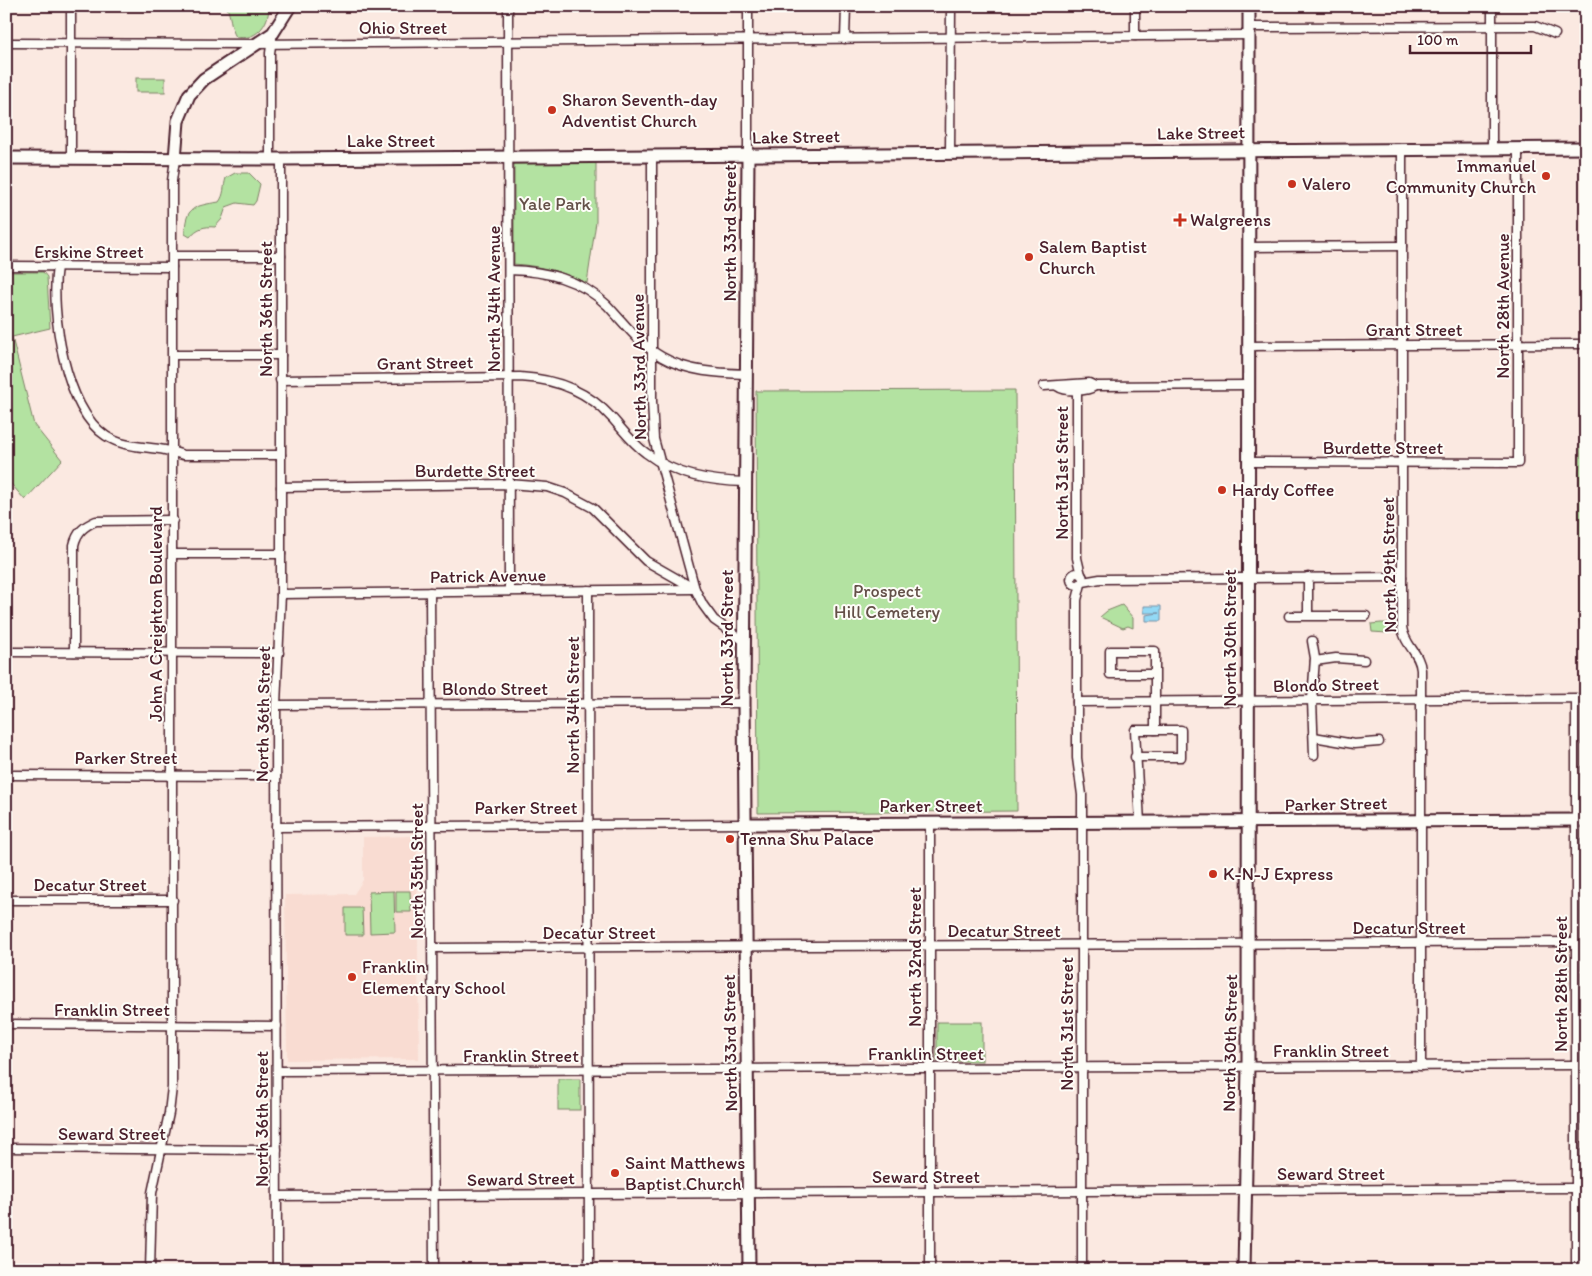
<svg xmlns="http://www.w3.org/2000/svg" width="1592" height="1276" font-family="Itim,sans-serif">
<rect width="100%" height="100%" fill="#fbe9e1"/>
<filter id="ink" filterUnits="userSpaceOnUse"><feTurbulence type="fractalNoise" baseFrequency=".02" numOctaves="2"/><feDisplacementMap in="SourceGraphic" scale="10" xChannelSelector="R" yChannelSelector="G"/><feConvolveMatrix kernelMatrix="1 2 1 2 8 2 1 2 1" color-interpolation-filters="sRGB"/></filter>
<g filter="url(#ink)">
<path fill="#f9dcd2" d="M 417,836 L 419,1059 L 287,1060 L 285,895 L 354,894 L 363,880 L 363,837 Z"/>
<g fill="#b3e2a1" stroke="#7e8066">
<path d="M 226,6 L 269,6 C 269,26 255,41 236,37 C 230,27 231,14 226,6 Z"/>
<rect x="136" y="78" width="29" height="14"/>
<path d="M 596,162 L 596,222 L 587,283 C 563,272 541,266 514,264 L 514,163 Z"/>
<path d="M 235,173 L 249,173 L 260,184 L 256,201 L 253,205 L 237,203 L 226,207 L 222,219 L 215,227 C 204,226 197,228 190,237 L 185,234 C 185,207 194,206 219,202 C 225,194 223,187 226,178 Z"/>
<path d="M 6,272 L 43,272 L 47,277 L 50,328 L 12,337 L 34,425 L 62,460 L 25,500 L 6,478 Z"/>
<path d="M 1015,390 L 1017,811 L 758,813 L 756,391 Z"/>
<path d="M 1586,390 L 1586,803 L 1583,633 L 1579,620 L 1579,471 C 1583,446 1574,414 1586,390 Z"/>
<path d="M 1122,605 L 1133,618 L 1133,628 L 1128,626 L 1123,628 L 1100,617 L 1107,611 Z"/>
<path d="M 1381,623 L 1391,623 L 1391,630 L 1387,633 L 1372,632 L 1371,624 Z"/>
<path d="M 394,891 L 395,932 L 370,933 L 369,892 Z"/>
<path d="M 396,891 L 410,891 L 411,912 L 396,912 Z"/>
<path d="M 345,908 L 362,908 L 363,935 L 345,935 Z"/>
<rect x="937" y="1022" width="45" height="39"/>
<rect x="558" y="1079" width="22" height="31"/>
</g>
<path fill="#93d9f5" stroke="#768fa4" d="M 1144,606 L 1161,606 L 1161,621 L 1146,621 L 1146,615 L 1159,613 L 1144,613 Z"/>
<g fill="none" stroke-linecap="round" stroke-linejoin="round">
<g stroke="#4a1f2b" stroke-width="11">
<g id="street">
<path d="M 508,6 L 509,591"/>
<path d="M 1135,6 L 1135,36"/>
<path d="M 1249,27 L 1535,26 L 1555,34"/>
<path d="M 845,39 L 846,6"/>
<path d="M 6,43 L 255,44 L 1249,35"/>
<path d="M 1492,148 L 1492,6"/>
<path d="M 1402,149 L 1402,627 C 1404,645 1420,653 1421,670 L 1421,1066"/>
<path d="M 950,153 L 951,6"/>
<path d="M 748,155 L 748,6"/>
<path d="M 652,156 L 652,401 L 654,439 L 695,589 L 703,605 L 714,620 L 744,641"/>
<path d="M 71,158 L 71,6"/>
<path d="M 270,159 L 270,53 L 272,39"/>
<path d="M 1249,247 L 1402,246"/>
<path d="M 173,256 L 281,256"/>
<path d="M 6,266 L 172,267"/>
<path d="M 57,266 C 50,312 65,409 106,436 C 125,448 144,446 165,450 C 171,451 177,453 183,455 L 281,455"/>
<path d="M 509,270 C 546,271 580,279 607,305 C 625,324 639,344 662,357 C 688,372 718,373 747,374"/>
<path d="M 1249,346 L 1580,344"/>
<path d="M 173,355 L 281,355"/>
<path d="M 280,380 L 520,377 C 555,379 588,391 612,418 C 623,430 632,443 646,453 C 676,476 710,481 746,482"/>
<path d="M 1044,386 L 1089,383 L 1095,386 L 1249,385"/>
<path d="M 1057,386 C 1065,392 1087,392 1095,386"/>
<path d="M 1077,389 L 1077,558 L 1081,575"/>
<path d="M 1248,462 L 1518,463 L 1518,148"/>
<path d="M 281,487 L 509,484 L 547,487 L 565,493 L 593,508 L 646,561 L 695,589"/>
<path d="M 173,554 L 281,554"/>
<circle cx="1077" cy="579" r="6"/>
<path d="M 1308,577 L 1308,615"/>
<path d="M 1083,582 L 1100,579 L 1402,577"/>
<path d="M 1081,584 L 1077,600 L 1077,758 L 1082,795 L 1082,1270"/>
<path d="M 588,590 L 589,1270"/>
<path d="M 430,592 L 434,1270"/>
<path d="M 281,594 L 693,589"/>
<path d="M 1289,616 L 1366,616"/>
<path d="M 1312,641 L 1315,658 L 1312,700 L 1314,755"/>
<path d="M 6,652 L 279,653"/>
<path d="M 74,652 L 74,545 C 77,532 84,526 96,521 L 173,520"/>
<path d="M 1315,661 L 1336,658 L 1364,660"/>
<path d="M 1077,702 L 1576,698 L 1576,1270"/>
<path d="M 276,705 L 744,703"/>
<path d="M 1314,737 L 1354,744 L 1379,742"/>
<path d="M 1135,757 L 1181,757 L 1181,730 L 1155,730"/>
<path d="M 6,775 L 276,776"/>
<path d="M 1140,823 L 1135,730 L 1155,730 C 1155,704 1155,677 1155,651 L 1110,651 L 1110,674 L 1155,674"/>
<path d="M 930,824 L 930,1270"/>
<path d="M 276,827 L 746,824"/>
<path d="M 6,900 L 173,900"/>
<path d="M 432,948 L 1576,942"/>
<path d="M 6,1024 L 277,1026"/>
<path d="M 277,1071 L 1576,1065"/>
<path d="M 6,1148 L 277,1150"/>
<path d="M 277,1196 L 1575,1188"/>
<path d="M 150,1270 L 152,1193 L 169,1113 L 172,1087 L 172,181 L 175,159"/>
<path d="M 277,1270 L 276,705 L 281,594 L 281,159"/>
</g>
</g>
<g stroke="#4a1f2b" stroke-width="15">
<g id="secondary">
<path d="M 748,155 L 744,703 L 749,1270"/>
<path d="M 6,158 L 281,159 L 1586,148"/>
<path d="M 175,159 L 178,121 L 189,95 L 204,79 L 273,33 L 290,6"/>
<path d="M 746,824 L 1586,820"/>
<path d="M 1244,1270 L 1248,1066 L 1249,6"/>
</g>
</g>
<use href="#street" stroke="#fdfcf7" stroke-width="8"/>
<use href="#secondary" stroke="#fdfcf7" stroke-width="11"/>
</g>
</g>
<g fill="#c8321e" stroke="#fdfcf7" stroke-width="2">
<circle cx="552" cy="110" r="5"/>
<circle cx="1546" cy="176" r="5"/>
<circle cx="1292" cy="184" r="5"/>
<path d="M1177.5 212.5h5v5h5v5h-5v5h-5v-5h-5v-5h5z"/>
<circle cx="1029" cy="257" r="5"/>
<circle cx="1222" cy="490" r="5"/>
<circle cx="730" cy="839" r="5"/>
<circle cx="1213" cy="874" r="5"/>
<circle cx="352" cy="977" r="5"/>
<circle cx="615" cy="1173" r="5"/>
</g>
<g text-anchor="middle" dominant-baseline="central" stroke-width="4" stroke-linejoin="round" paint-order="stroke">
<g font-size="18" fill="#4a1f2b" stroke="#fdfcf7">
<text x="403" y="28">Ohio Street</text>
<text transform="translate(1201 133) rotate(-1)">Lake Street</text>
<text transform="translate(796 137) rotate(-1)">Lake Street</text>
<text x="391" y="141">Lake Street</text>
<text transform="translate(730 233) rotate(-90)">North 33rd Street</text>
<text x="89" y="252">Erskine Street</text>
<text transform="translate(494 299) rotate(-90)">North 34th Avenue</text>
<text transform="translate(1503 306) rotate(-90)">North 28th Avenue</text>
<text transform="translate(266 309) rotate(-90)">North 36th Street</text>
<text x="1414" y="330">Grant Street</text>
<text transform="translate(425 363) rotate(-1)">Grant Street</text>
<text transform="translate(639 367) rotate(-91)">North 33rd Avenue</text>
<text x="1383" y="448">Burdette Street</text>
<text x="475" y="471">Burdette Street</text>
<text transform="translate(1062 473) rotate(-90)">North 31st Street</text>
<text transform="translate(1389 565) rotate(-91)">North 29th Street</text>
<text transform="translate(488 576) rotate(-1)">Patrick Avenue</text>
<text transform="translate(156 614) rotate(-90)">John A Creighton Boulevard</text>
<text transform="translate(727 638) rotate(-90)">North 33rd Street</text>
<text transform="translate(1230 638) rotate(-90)">North 30th Street</text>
<text transform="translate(1326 685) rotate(-1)">Blondo Street</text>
<text x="495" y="689">Blondo Street</text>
<text transform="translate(573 705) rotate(-90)">North 34th Street</text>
<text transform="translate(263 714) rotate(-89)">North 36th Street</text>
<text x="126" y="758">Parker Street</text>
<text transform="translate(1336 804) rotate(-1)">Parker Street</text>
<text x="931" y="806">Parker Street</text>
<text x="526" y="808">Parker Street</text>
<text transform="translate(417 871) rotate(-90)">North 35th Street</text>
<text x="90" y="885">Decatur Street</text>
<text x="1409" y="928">Decatur Street</text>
<text x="1004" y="931">Decatur Street</text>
<text x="599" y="933">Decatur Street</text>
<text transform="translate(915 957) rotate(-90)">North 32nd Street</text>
<text transform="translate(1561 984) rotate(-90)">North 28th Street</text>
<text x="112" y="1010">Franklin Street</text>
<text transform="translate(1067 1024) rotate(-90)">North 31st Street</text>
<text transform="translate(730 1043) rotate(-91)">North 33rd Street</text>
<text transform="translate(1230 1043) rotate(-89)">North 30th Street</text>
<text x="1331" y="1051">Franklin Street</text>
<text x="926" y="1054">Franklin Street</text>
<text x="521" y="1056">Franklin Street</text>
<text transform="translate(262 1119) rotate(-90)">North 36th Street</text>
<text x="112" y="1134">Seward Street</text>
<text x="1331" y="1174">Seward Street</text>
<text x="926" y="1177">Seward Street</text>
<text transform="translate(521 1179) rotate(-1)">Seward Street</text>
</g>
<g font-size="18" fill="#4a1f2b" stroke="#fdfcf7" text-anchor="start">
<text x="562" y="100">Sharon Seventh-day<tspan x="562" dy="21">Adventist Church</tspan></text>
<text x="1536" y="166" text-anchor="end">Immanuel<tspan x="1536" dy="21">Community Church</tspan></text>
<text x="1302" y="184">Valero</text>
<text x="1190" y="220">Walgreens</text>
<text x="1039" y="247">Salem Baptist<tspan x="1039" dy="21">Church</tspan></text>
<text x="1232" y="490">Hardy Coffee</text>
<text x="740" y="839">Tenna Shu Palace</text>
<text x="1223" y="874">K-N-J Express</text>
<text x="362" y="967">Franklin<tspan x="362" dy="21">Elementary School</tspan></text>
<text x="625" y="1163">Saint Matthews<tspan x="625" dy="21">Baptist Church</tspan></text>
</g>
<g font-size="18" fill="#645048" stroke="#fdfcf7">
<text x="555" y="204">Yale Park</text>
<text x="887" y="591">Prospect<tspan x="887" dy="21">Hill Cemetery</tspan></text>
</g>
</g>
<rect width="1592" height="1276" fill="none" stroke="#fdfcf7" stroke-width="25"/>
<rect x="12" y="12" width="1567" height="1251" fill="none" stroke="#4a1f2b" stroke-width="2" filter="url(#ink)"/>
<path d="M1410 45v8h121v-8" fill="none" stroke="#4a1f2b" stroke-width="2.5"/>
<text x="1417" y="45" font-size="15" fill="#4a1f2b" stroke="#fdfcf7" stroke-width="4" paint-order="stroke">100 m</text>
</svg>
